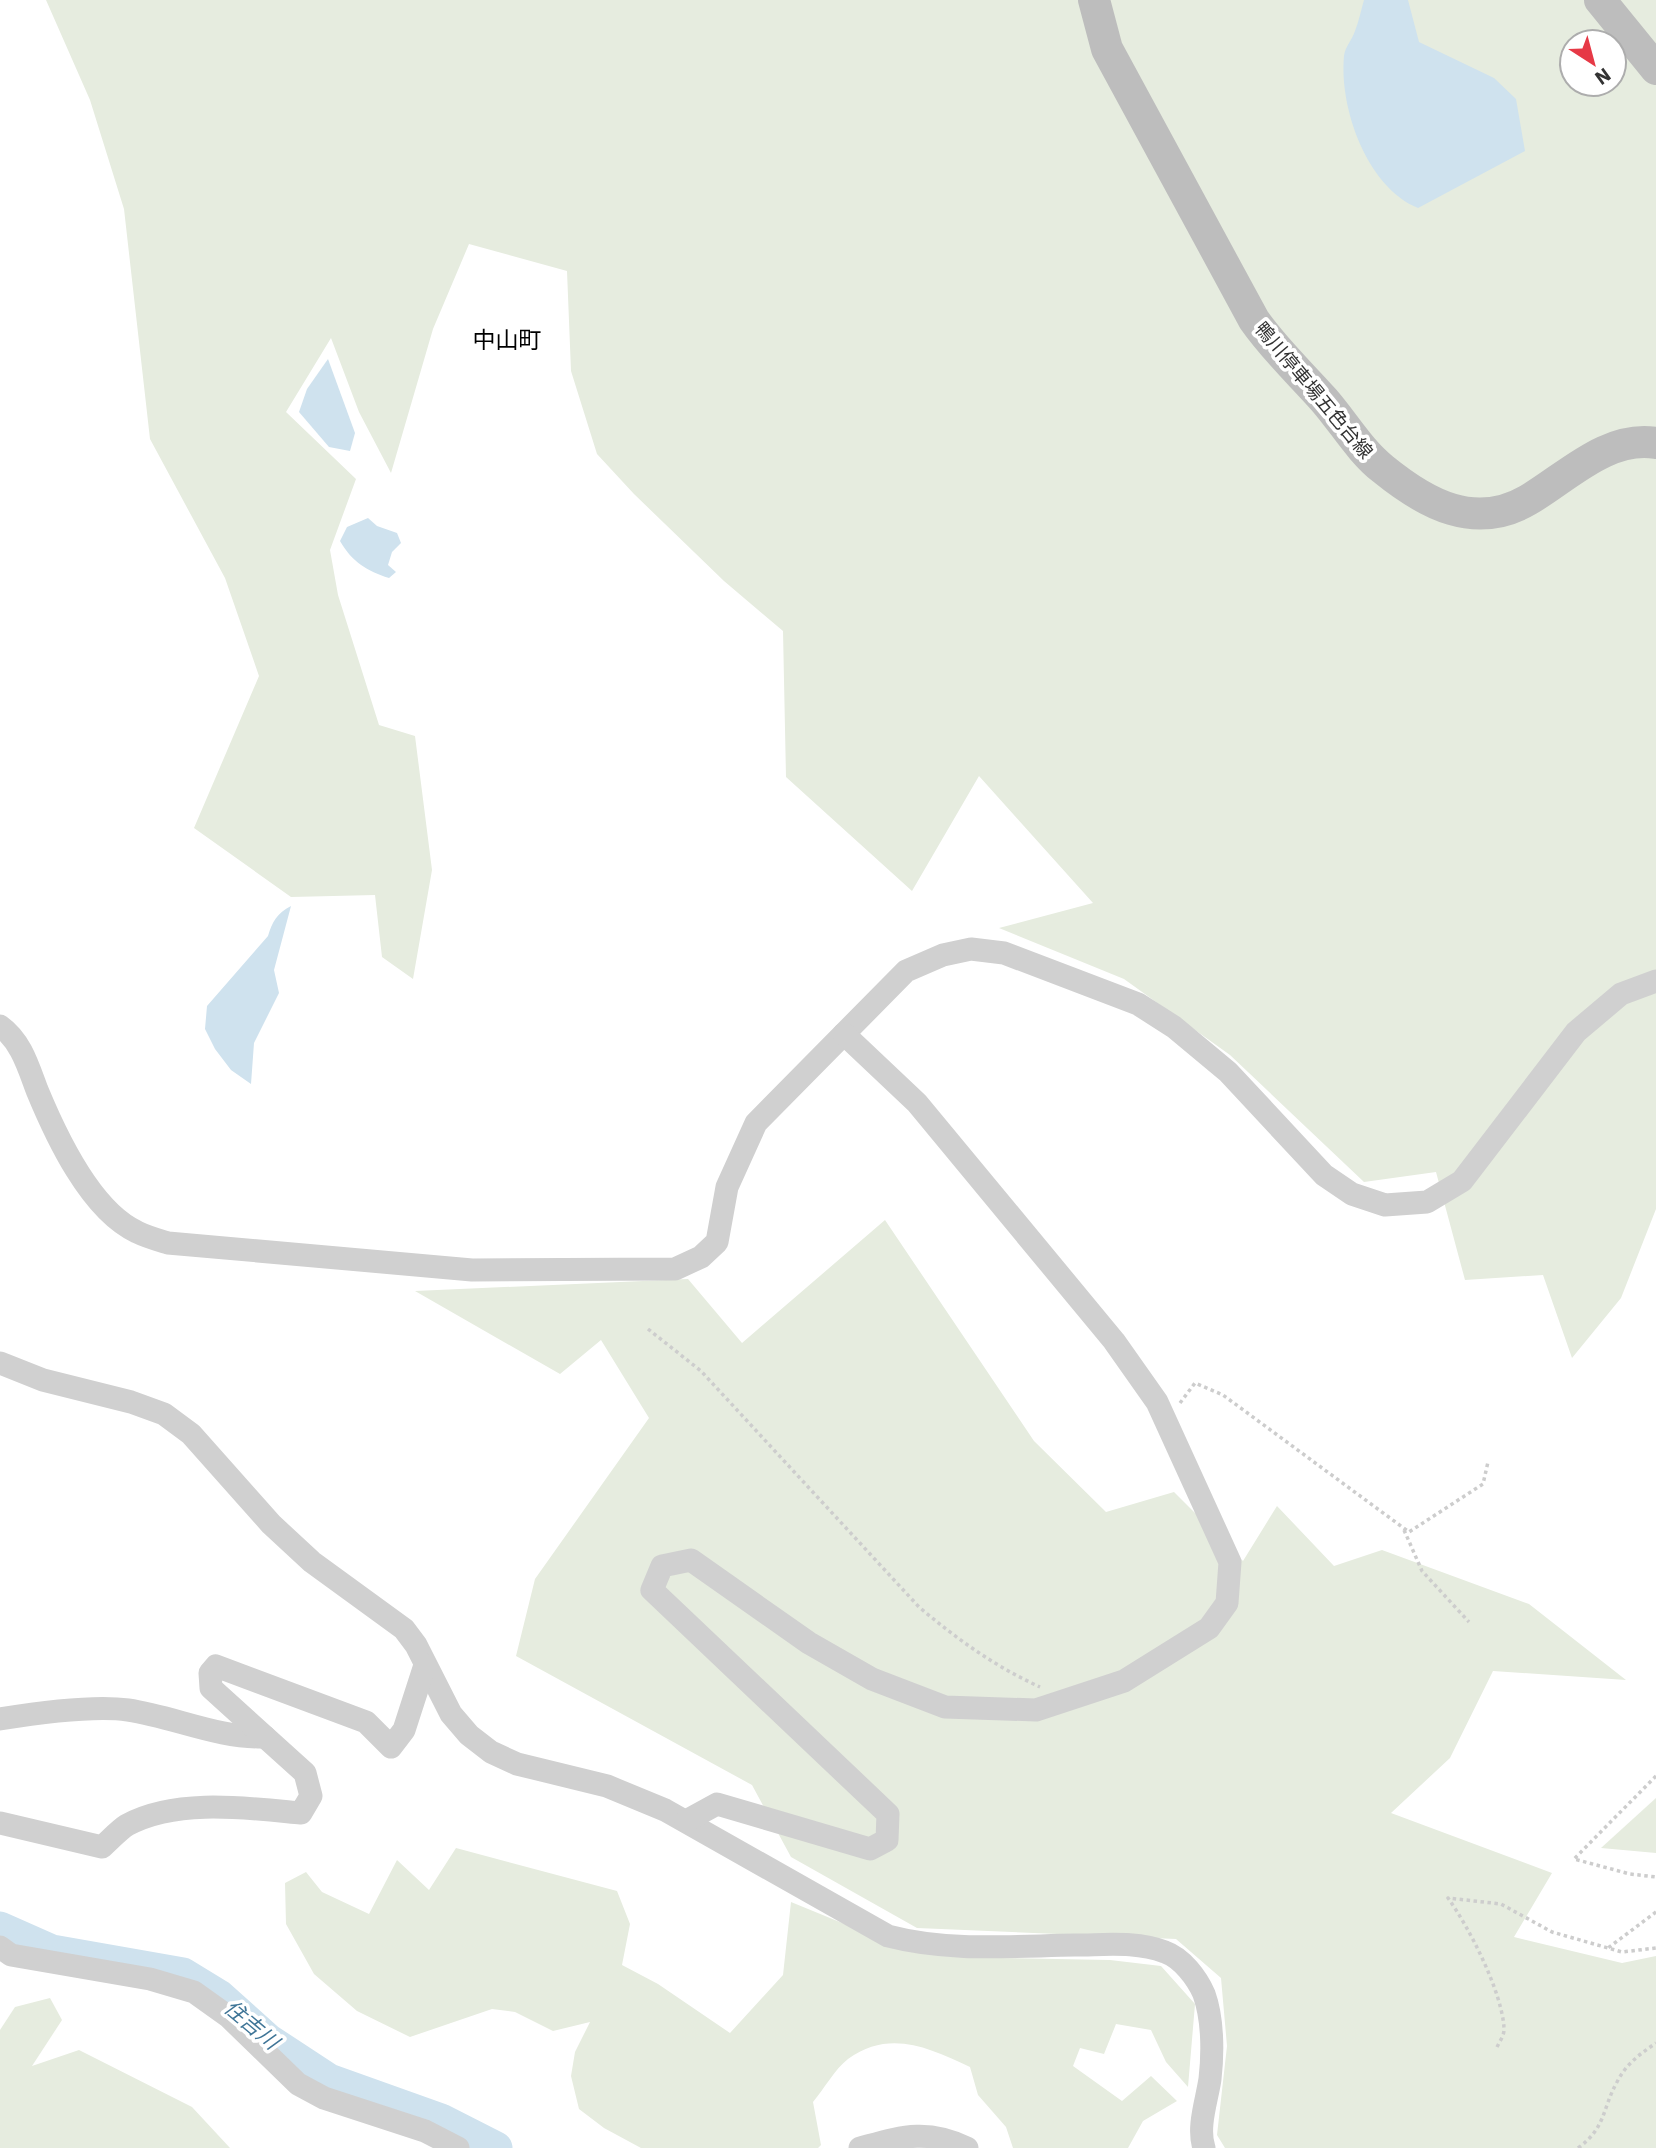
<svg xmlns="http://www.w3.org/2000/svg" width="1656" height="2148" font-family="'IBM Plex Sans','Noto Sans JP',sans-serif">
<rect width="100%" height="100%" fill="#fff"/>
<g fill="#e6ecdf" fill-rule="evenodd">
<path d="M 46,0 L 1656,0 L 1656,1209 L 1621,1298 L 1572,1358 L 1543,1275 L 1465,1280 L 1436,1172 L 1364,1182 L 1230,1055 L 1124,979 L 999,928 L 1093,903 L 979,776 L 912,891 L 786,777 L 783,631 L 724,581 L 634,494 L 597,454 L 571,371 L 567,271 L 469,244 L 433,329 L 391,473 L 359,412 L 331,338 L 286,412 L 356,479 L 330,550 L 338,595 L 379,725 L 415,736 L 432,870 L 413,979 L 382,957 L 375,895 L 291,897 L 194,828 L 259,676 L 225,578 L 150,439 L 124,209 L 90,100 ZM 1572,42 L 1614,42 L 1614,84 L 1572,84 Z"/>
<path d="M 885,1220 L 1034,1441 L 1106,1512 L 1174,1492 L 1243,1561 L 1277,1506 L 1334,1566 L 1382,1550 L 1529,1604 L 1626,1680 L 1493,1671 L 1450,1758 L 1391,1813 L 1552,1873 L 1514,1937 L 1622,1963 L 1656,1956 L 1656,2148 L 1225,2148 L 1217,2135 L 1227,2046 L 1221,1978 L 1176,1939 L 917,1928 L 791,1857 L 752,1785 L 516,1656 L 535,1579 L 649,1418 L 601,1340 L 560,1374 L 415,1291 L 688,1279 L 742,1343 Z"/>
<path d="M 1656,1798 L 1656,1853 L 1601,1848 Z"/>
<path d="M 456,1848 L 617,1891 L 630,1924 L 622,1965 L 658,1984 L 730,2033 L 783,1975 L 791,1902 L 908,1950 L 999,1958 L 1110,1960 L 1161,1966 L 1195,2004 L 1188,2087 L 1166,2062 L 1151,2030 L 1116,2024 L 1104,2054 L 1080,2048 L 1073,2066 L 1122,2101 L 1151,2076 L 1177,2101 L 1143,2121 L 1128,2148 L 1013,2148 L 1006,2127 L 978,2095 L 970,2067 C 929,2048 890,2029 848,2059 C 835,2069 824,2089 813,2102 L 821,2145 L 818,2148 L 641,2148 L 604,2128 L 579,2109 L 571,2076 L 575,2052 L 590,2022 L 553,2031 L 515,2012 L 492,2009 L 410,2037 L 357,2011 L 314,1974 L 286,1924 L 285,1883 L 306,1872 L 322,1892 L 369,1914 L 397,1860 L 429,1890 Z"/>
<path d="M 50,1998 L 62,2020 L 32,2066 L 79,2050 L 192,2107 L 230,2148 L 0,2148 L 0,2030 L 15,2007 Z"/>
</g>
<g fill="#cfe2ee">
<path d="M 1364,0 L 1408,0 L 1419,42 L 1494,78 L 1516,99 L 1525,151 L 1418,208 C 1367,187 1339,108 1344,56 C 1345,47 1352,40 1355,31 C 1359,21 1361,10 1364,0 Z"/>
<path d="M 328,359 L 355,433 L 350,451 L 329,447 L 299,412 L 307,389 Z"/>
<path d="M 368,518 L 377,526 L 397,533 L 401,543 L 392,552 L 388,565 L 396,572 L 389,578 C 367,571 352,562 340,541 L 347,527 Z"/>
<path d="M 291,906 L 274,970 L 279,993 L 254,1043 L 251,1084 L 231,1070 L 215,1049 L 205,1029 L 207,1006 L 268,936 C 272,922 277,913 291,906 Z"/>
</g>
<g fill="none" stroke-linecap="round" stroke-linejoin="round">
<path stroke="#cfe2ee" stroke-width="33" d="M 0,1928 L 52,1951 L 183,1974 L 219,1996 L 268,2040 L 329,2080 L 441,2120 L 496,2148"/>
<g stroke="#cdcdcd" stroke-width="3.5" stroke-dasharray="3.5 3.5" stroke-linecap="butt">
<path d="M 648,1329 L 701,1371 L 919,1607 C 957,1639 994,1666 1040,1687"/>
<path d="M 1180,1403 L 1195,1383 L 1223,1395 L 1409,1532 L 1483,1484 L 1488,1462"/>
<path d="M 1404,1530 L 1422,1571 L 1469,1622"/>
<path d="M 1656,1776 L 1574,1859 L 1630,1874 L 1656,1877"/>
<path d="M 1656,1912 L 1608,1948 L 1622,1952 L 1656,1948"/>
<path d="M 1497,2047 C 1500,2041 1505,2034 1504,2027 C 1501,1990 1470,1929 1448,1898 L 1501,1904 L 1552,1932 L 1608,1948"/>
<path d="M 1578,2148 C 1606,2128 1602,2109 1617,2082 C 1626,2064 1640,2054 1656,2043"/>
</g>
<g stroke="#d0d0d0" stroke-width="23">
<path d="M 0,1026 C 21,1041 28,1066 37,1090 C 56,1136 90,1210 137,1232 C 147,1237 158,1240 168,1243 L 472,1270 L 675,1269 L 701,1257 L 717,1242 L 727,1187 L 756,1123 L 906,971 L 943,955 L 971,949 L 1004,953 L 1138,1004 L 1174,1027 L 1228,1072 L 1324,1175 L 1352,1194 L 1385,1205 L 1427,1202 L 1462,1181 L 1576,1032 L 1621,994 L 1656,981"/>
<path d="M 0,1363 L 43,1380 L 131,1402 L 164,1414 L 191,1434 L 271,1524 L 312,1562 L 404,1629 L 416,1645 L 451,1714 L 469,1735 L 491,1752 L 517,1764 L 607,1786 L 665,1810 L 888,1936 C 949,1952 1013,1946 1075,1945 C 1105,1945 1136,1941 1165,1952 C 1182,1958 1197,1978 1204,1994 C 1213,2019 1213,2053 1210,2079 C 1207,2100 1197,2127 1204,2148"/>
<path d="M 0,1719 C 37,1713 92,1705 128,1710 C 175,1717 217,1738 265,1737"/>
<path d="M 686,1821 L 717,1804 L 870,1849 L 887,1840 L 888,1814 L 652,1590 L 662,1566 L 691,1560 L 809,1643 L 872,1679 L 945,1707 L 1036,1710 L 1124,1681 L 1209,1628 L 1227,1603 L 1230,1562 L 1157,1402 L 1114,1341 L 917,1103 L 844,1034"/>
<path d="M 0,1823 L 102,1847 C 110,1840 119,1830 127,1825 C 176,1798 248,1808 301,1813 L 311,1796 L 305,1773 L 211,1688 L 210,1673 L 216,1666 L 366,1722 L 391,1747 L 404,1730 L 425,1665"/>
<path d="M 0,1947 L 11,1955 L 150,1979 L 194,1992 L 229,2017 L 298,2084 L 324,2098 L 425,2131 L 458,2148"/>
<path d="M 860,2148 C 901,2137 926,2128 967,2148"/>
</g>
<g stroke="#bdbdbd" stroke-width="32">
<path d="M 1094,0 L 1107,49 L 1254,320 C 1275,350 1300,373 1324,400 C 1344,423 1360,451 1383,469 C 1426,504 1475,531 1528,500 C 1566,478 1607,435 1656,443"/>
<path d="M 1600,0 L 1656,69"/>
</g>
</g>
<g text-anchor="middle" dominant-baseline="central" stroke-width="7" stroke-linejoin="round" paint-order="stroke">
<g font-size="19" fill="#333" stroke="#fff">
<text transform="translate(1314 390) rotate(50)">鴨川停車場五色台線</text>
</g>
<g font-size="21" font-style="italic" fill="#3f7597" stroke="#fff">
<text transform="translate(252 2024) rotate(40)">住吉川</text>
</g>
<g font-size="23" fill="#000" stroke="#fff">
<text x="507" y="339">中山町</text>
</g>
</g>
<g transform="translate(1593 63) rotate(144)"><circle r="33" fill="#ffffff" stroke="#adadad" stroke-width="2"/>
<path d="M0-5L12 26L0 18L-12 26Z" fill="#e63946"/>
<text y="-10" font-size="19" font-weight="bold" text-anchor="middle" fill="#333333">N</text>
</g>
</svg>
